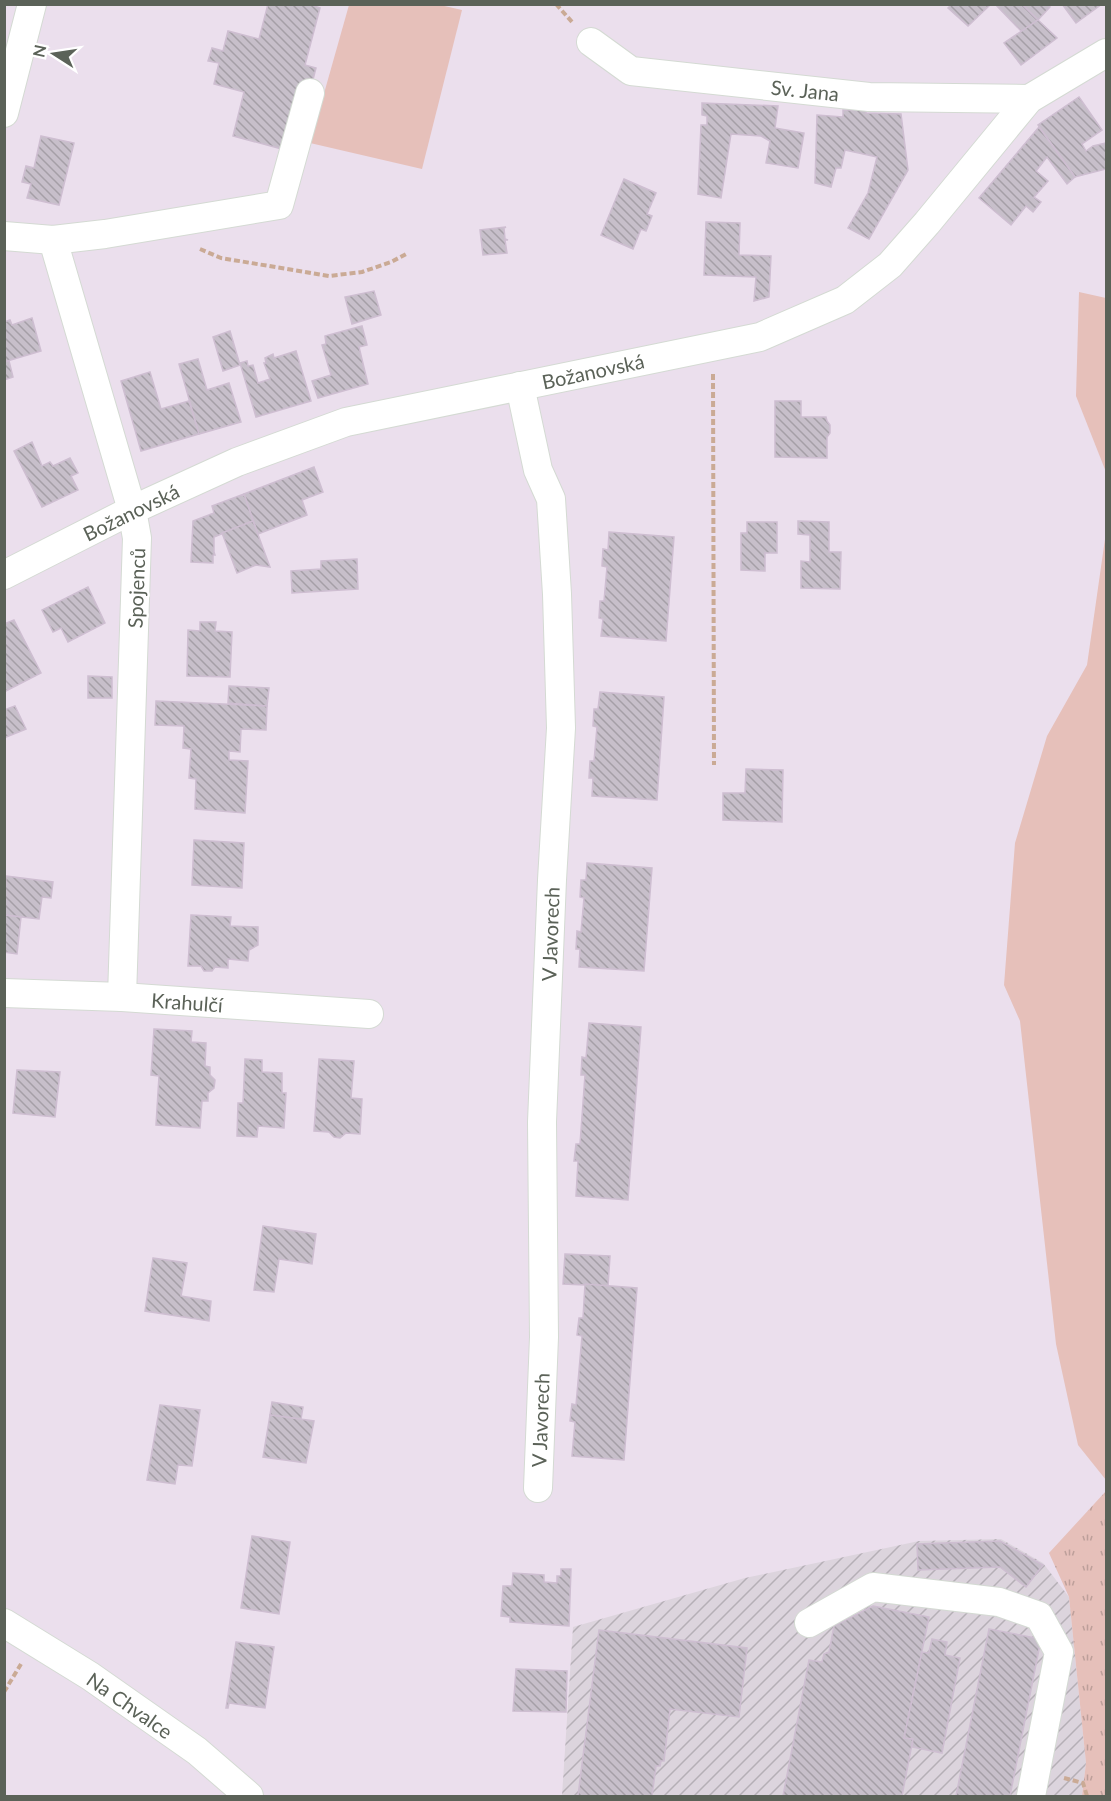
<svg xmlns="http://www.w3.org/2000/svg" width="1111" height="1801" font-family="Lato,sans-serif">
<defs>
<pattern id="industrial-furrows" width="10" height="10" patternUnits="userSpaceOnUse" patternTransform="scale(1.5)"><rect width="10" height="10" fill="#dcd4dd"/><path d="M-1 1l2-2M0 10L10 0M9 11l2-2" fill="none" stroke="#b5afb6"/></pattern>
<pattern id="grass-tufts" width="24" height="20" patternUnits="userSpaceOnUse" patternTransform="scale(1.5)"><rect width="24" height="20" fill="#e6c0ba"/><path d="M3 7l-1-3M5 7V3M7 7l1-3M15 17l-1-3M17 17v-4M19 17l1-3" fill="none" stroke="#bd9f9a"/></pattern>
<pattern id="building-back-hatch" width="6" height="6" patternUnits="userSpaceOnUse" patternTransform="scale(1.5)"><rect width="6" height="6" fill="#c7bfca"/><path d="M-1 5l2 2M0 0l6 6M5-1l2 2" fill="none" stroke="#a59fa7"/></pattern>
</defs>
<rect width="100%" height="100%" fill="#ebdfed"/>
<path fill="url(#industrial-furrows)" d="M 1001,1539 L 1043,1563 L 1069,1597 L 1086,1763 L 1082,1796 L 562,1796 L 573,1627 L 745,1578 L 919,1541 Z"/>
<path fill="url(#grass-tufts)" d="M 1106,1491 L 1106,1796 L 1082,1796 L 1086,1763 L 1069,1597 L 1049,1553 Z"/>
<g fill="#e6c0ba">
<path d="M 349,5 L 440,5 L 462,10 L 422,169 L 310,143 Z"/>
<path d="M 1079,292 L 1106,298 L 1106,472 L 1076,396 Z"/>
<path d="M 1106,532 L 1106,1480 L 1078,1445 L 1056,1344 L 1020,1021 L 1004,985 L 1015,843 L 1047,736 L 1087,665 Z"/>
</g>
<g fill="url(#building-back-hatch)" stroke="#cebed1" stroke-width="1.5">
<path d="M 268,4 L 309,4 L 320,8 L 305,65 L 316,68 L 309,95 L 282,149 L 233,136 L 244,92 L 214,84 L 219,63 L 208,61 L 212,48 L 223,51 L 228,31 L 259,39 Z"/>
<path d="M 952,4 L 991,4 L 968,26 L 948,8 Z"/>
<path d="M 995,4 L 1022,4 L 1038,20 L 1022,32 Z"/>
<path d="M 1022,4 L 1048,4 L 1050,7 L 1038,20 Z"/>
<path d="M 1062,4 L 1102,4 L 1076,23 Z"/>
<path d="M 1038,20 L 1057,38 L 1021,65 L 1004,43 Z"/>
<path d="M 1079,97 L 1102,130 L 1082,144 L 1086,151 L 1093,146 L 1106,143 L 1106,169 L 1075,177 L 1038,125 Z"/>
<path d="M 702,103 L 778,106 L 775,128 L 804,133 L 798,168 L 766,163 L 770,141 L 761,136 L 731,134 L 721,198 L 698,194 L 701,125 L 707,125 L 707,116 L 702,115 Z"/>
<path d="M 843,110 L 866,110 L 866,113 L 901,114 L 908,170 L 869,239 L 848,228 L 868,193 L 877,157 L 845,150 L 841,168 L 836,168 L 831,187 L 815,183 L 817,115 L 843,117 Z"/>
<path d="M 1039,127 L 1075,177 L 1067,184 L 1047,157 L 1036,171 L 1048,181 L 1034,197 L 1041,202 L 1033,212 L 1026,206 L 1011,225 L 979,198 Z"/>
<path d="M 41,136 L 74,143 L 59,205 L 27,198 L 31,184 L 22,182 L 26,166 L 34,168 Z"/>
<path d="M 624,179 L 656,193 L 647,214 L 652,216 L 646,231 L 641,229 L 633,249 L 601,235 Z"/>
<path d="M 706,222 L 740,223 L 739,255 L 771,256 L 769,297 L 754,301 L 756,277 L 704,275 Z"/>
<path d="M 506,227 L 504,228 L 505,239 L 508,240 L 505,240 L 507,253 L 483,255 L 480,230 Z"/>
<path d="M 374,291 L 381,315 L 352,324 L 345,297 Z"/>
<path d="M 32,318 L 41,351 L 4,362 L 4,322 L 10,320 L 12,325 Z"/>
<path d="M 362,326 L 367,345 L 359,347 L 368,384 L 318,398 L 312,381 L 331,375 L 322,345 L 326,344 L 325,336 Z"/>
<path d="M 230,331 L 240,365 L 223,371 L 213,337 Z"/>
<path d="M 296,351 L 311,401 L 256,417 L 240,363 L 247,361 L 248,366 L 253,365 L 258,383 L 270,379 L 264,363 L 266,363 L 265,358 L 273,354 L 274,358 Z"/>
<path d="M 198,359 L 207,390 L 229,383 L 241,422 L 199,434 L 179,364 Z"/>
<path d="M 9,361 L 13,377 L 4,380 L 4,362 Z"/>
<path d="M 150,372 L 161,409 L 189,401 L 199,434 L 141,451 L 121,381 Z"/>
<path d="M 775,401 L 801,401 L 801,417 L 826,417 L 827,421 L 830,425 L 830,433 L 827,437 L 827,458 L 775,457 Z"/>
<path d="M 32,442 L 42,466 L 50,462 L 53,466 L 70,458 L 78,473 L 71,476 L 78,490 L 42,507 L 14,451 Z"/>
<path d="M 314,467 L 323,492 L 302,500 L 307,515 L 258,534 L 244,494 Z"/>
<path d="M 244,494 L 253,521 L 214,537 L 214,552 L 215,555 L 213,555 L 213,563 L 191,562 L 193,521 L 214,513 L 212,506 Z"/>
<path d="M 253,521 L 270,567 L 256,565 L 237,573 L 222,533 Z"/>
<path d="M 798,521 L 829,522 L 829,552 L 841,552 L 840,589 L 801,588 L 801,561 L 810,562 L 810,535 L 798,534 Z"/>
<path d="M 747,522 L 777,522 L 777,553 L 765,553 L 765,571 L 741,570 L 741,533 L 747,533 Z"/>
<path d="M 609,532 L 674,537 L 666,641 L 601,636 L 603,619 L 599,618 L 600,601 L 604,601 L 607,567 L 602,566 L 603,549 L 608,550 Z"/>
<path d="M 357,559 L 358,589 L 292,593 L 291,571 L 321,569 L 321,561 Z"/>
<path d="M 88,587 L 105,623 L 68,642 L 61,628 L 53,632 L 42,610 Z"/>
<path d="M 14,620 L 41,673 L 4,692 L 4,624 Z"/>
<path d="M 200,622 L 216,622 L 215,631 L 232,632 L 230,677 L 187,676 L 188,630 L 200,631 Z"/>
<path d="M 88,676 L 112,677 L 112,698 L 88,698 Z"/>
<path d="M 229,686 L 269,688 L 267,706 L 228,703 Z"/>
<path d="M 600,692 L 664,697 L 657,800 L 592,796 L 593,778 L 589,778 L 590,761 L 594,761 L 597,727 L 593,726 L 594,709 L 598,709 Z"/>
<path d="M 156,701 L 267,706 L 266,730 L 241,729 L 240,752 L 229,751 L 229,760 L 248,761 L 245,813 L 195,809 L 196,779 L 189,778 L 191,749 L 183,748 L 184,726 L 155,725 Z"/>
<path d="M 15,706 L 26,729 L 4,738 L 4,710 Z"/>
<path d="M 746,769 L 783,770 L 782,822 L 723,820 L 723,793 L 745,793 Z"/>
<path d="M 194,840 L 244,843 L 242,888 L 192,885 Z"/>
<path d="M 587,863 L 652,868 L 644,971 L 579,967 L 580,949 L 576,949 L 577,931 L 581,932 L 584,898 L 580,897 L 581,880 L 586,880 Z"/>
<path d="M 6,876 L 53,882 L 51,898 L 42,897 L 39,919 L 4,915 Z"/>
<path d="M 4,915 L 21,917 L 17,954 L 4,952 Z"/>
<path d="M 191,915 L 231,917 L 230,926 L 258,927 L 258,945 L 249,950 L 248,961 L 228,959 L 228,968 L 215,967 L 212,971 L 204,971 L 201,966 L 188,966 Z"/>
<path d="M 589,1023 L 641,1027 L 628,1200 L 576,1196 L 578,1161 L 574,1161 L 576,1144 L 580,1144 L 585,1075 L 581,1075 L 582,1057 L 586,1058 Z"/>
<path d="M 154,1029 L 192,1031 L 191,1042 L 206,1043 L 205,1066 L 210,1067 L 210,1075 L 215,1080 L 214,1088 L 208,1093 L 208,1101 L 202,1101 L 200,1128 L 156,1125 L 159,1076 L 151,1075 Z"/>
<path d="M 245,1059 L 262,1060 L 262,1072 L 282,1073 L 282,1093 L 286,1093 L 284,1128 L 258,1126 L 257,1137 L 237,1136 L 238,1103 L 243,1103 Z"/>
<path d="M 319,1059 L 354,1061 L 351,1098 L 362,1099 L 360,1134 L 346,1133 L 340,1138 L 334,1137 L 329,1132 L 314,1131 Z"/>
<path d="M 17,1070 L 60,1072 L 55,1117 L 13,1113 Z"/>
<path d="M 263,1226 L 316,1234 L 312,1264 L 279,1259 L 274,1292 L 254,1290 Z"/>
<path d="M 565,1254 L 610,1256 L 608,1286 L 563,1284 Z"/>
<path d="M 153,1258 L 187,1263 L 181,1296 L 211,1301 L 209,1321 L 145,1311 Z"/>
<path d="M 585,1284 L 637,1288 L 624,1460 L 572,1456 L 575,1422 L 570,1421 L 572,1404 L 576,1405 L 582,1336 L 577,1335 L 579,1318 L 583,1318 Z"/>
<path d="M 272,1402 L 303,1407 L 301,1419 L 270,1415 Z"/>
<path d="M 160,1405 L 200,1410 L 192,1466 L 178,1465 L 175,1484 L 147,1480 Z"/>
<path d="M 270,1415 L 314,1421 L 306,1463 L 263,1457 Z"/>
<path d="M 252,1536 L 290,1542 L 279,1614 L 241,1608 Z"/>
<path d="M 1000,1541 L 1043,1565 L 1026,1587 L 1000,1567 L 918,1570 L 917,1544 Z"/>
<path d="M 561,1569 L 571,1569 L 569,1626 L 510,1622 L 510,1617 L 501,1616 L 503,1586 L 512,1586 L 513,1573 L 544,1575 L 544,1582 L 557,1583 L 557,1576 L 561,1576 Z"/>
<path d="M 873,1606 L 929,1617 L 904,1738 L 913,1739 L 902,1796 L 783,1796 L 809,1660 L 822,1662 L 824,1654 L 829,1652 L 834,1626 Z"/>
<path d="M 989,1629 L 1041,1639 L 1010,1796 L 956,1796 Z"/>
<path d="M 599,1630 L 747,1648 L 739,1717 L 670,1709 L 664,1761 L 661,1761 L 660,1766 L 656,1766 L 652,1796 L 578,1796 Z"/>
<path d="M 932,1639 L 947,1642 L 945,1655 L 960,1658 L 942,1753 L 912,1747 L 913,1739 L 904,1738 L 922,1652 L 928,1653 L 929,1652 Z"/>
<path d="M 236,1642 L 274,1647 L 265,1708 L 229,1703 L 228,1708 L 226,1708 Z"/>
<path d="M 516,1669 L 567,1671 L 566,1712 L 513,1711 Z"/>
</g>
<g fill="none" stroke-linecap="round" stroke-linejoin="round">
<g stroke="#d4dad3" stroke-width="30">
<g id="minor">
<path d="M 591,42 L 631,71 L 869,97 L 1029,99"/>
<path d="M 4,113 L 32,4"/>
<path d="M 4,236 L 53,240 L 132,510 L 137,538 L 122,997"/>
<path d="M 53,240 L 105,234 L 279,205 L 310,93"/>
<path d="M 520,386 L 538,470 L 551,499 L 557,594 L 561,728 L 552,880 L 542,1122 L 544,1337 L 538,1488"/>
<path d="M 4,575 L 132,510 L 237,462 L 346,422 L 760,337 L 845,300 L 890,265 L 927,223 L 1029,99 L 1106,53"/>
<path d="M 4,993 L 122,997 L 369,1014"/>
<path d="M 4,1623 L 90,1676 L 197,1751 L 249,1796"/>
<path d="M 809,1623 L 873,1587 L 999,1602 L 1039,1616 L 1059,1652 L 1031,1796"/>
</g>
</g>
<g stroke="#caaa95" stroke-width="4" stroke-dasharray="6 3" stroke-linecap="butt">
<path d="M 556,4 L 572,22"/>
<path d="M 200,249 L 221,258 L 329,276 L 362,272 L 391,262 L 408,253"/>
<path d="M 713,374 L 714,765"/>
<path d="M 4,1692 L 21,1664"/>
<path d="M 1064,1778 L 1083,1783 L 1087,1796"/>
</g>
<use href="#minor" stroke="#fff" stroke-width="28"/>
</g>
<g text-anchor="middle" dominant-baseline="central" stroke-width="4.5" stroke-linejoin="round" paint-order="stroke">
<g font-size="20" fill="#5b6258" stroke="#fff">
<text transform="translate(805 90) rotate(6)">Sv. Jana</text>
<text transform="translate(593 371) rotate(-12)">Božanovská</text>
<text transform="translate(131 512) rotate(-26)">Božanovská</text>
<text transform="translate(136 588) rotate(-88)">Spojenců</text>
<text transform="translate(550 934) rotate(-88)">V Javorech</text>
<text transform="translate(187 1002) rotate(4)">Krahulčí</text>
<text transform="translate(540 1420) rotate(-88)">V Javorech</text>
<text transform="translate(130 1705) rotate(35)">Na Chvalce</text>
</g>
</g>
<rect width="1111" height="1801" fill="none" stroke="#5b6258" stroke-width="12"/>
<g transform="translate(54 54) rotate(282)" stroke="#ffffff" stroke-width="4.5" paint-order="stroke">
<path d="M0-4.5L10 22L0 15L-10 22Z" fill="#5b6258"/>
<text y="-9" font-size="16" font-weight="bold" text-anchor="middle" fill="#5b6258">N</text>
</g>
</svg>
